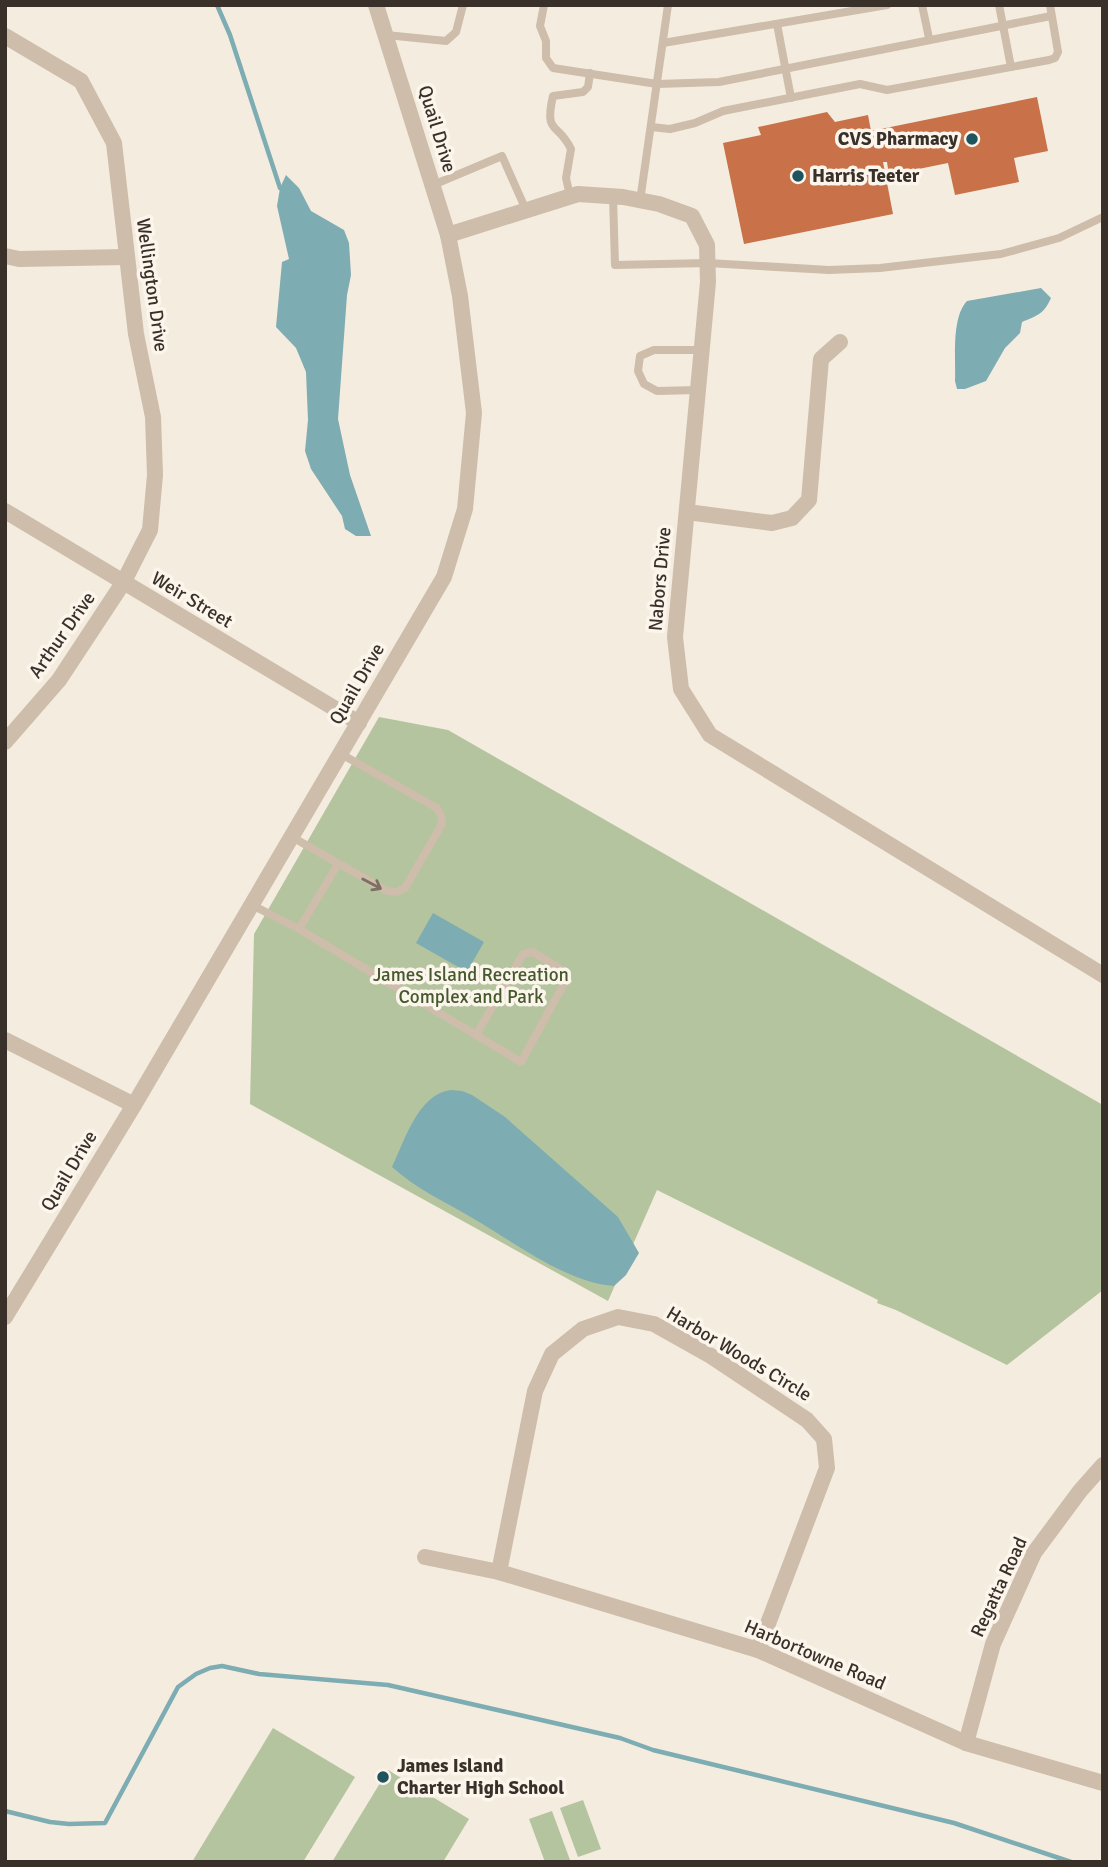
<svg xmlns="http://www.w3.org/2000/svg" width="1108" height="1867" font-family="Signika,sans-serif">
<rect width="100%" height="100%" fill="#f4ecdf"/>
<g fill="#b4c49e">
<path d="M 379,717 L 448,730 L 1103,1105 L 1103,1290 L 1007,1365 L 896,1310 L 877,1303 L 878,1300 L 657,1190 L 608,1301 L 250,1104 L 254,934 Z"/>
<path d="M 273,1728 L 355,1777 L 303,1862 L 192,1862 Z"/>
<path d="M 388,1770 L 469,1819 L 443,1862 L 332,1862 Z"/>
<path d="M 583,1800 L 601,1849 L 578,1857 L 560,1808 Z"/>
<path d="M 552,1811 L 570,1860 L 545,1862 L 529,1819 Z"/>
</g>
<g fill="#7dacb2">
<path d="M 286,175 L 299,188 L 311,211 L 344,230 L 349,243 L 351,275 L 347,295 L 338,419 L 350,475 L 371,536 L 356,536 L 345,529 L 342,516 L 311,469 L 305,451 L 308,420 L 306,372 L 296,348 L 276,327 L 282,262 L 289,259 L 277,206 L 280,188 Z"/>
<path d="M 1041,288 L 1051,298 C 1043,315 1038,315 1022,322 L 1020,333 L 1005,348 L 986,381 L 965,389 L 957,389 L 955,381 C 956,359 951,318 967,301 Z"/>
<path d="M 433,913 L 484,942 L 467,972 L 416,943 Z"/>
<path d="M 451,1090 L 462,1091 L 472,1095 L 505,1117 L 618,1217 L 639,1253 L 626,1275 L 614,1286 C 567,1283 514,1242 474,1219 C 446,1202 416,1189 392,1167 C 405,1140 418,1094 451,1090 Z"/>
</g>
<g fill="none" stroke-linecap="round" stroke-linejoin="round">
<g stroke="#7dacb2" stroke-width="4.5">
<path d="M 217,5 L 230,35 L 280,188"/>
<path d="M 5,1811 L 50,1822 L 69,1824 L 105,1823 L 178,1687 L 196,1674 L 210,1668 L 222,1666 L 259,1674 L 388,1685 L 620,1738 L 653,1750 L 954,1823 L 1071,1862"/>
</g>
</g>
<path fill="#c97148" d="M 1037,97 L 1048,151 L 1014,158 L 1019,182 L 955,195 L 948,163 L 889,175 L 887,162 L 883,162 L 893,214 L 744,244 L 723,143 L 761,135 L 758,127 L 827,112 L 835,122 L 868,115 L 871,131 Z"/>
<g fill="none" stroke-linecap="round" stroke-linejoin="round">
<g stroke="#cdbdaa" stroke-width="8">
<path d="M 544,5 L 540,26 L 546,41 L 546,58 L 553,68 L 657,84 L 719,82 L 1051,16"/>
<path d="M 922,5 L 929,38"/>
<path d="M 999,5 L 1011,67"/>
<path d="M 777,24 L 791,98"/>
<path d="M 386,35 L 446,41 L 456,32 L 463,5"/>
<path d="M 663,43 L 887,5"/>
<path d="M 651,127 L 670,129 L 695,123 L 723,111 L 860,84 L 887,90 L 1049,60 L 1055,58 L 1058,52 L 1050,5"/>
<path d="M 433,185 L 502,156 L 526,210"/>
<path d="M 570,196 L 566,178 L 571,149 C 558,122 544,135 553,96 L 583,92 L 588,87 L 590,73"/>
<path d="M 613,196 L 615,265 L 708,263 L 829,270 L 880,268 L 1001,254 L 1059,238 L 1103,217"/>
<path d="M 640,201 L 668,5"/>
<path d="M 698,390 L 657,391 L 644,384 L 638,371 L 640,356 L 654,350 L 701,350"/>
<path d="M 292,837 L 387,891 L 397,892 L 405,888 L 442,824 L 441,816 L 437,808 L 341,754"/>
<path d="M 252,905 L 299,929 L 338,864"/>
<path d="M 299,929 L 521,1062 L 565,982 L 562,970 L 533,952 L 523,954 L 476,1035"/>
</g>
<g stroke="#cdbdaa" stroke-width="16">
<path d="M 5,36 L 81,81 L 114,143 L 136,334 L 153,417 L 155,475 L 150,530 L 123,583 L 59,680 L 5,742"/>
<path d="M 448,235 L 578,194 L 623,197 L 659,204 L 692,216 L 707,245 L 708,282 L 675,637 L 681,689 L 710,735 L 1103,975"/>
<path d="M 5,256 L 19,259 L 126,257"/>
<path d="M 5,511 L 359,723"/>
<path d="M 687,512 L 772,523 L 792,518 L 809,500 L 821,359 L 840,342"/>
<path d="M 5,1040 L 134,1105"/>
<path d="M 5,1317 L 134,1105 L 444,577 L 465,509 L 474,413 L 460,296 L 448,235 L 376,5"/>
<path d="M 425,1557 L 499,1572 L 758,1650 L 966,1743 L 1103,1783"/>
<path d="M 499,1572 L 535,1391 L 552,1354 L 583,1329 L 618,1317 L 654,1324 L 711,1356 L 807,1420 L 824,1439 L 827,1468 L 758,1650"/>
<path d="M 966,1743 L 993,1644 L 1034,1553 L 1080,1491 L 1103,1465"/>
</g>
</g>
<defs><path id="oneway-shaft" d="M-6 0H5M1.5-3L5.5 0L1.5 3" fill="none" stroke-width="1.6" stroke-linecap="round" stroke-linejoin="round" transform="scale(1.75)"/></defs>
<use stroke="#7c6f64" href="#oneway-shaft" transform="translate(372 884) rotate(28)"/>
<g fill="#1e545d" stroke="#fbf5ec" stroke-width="2.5">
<circle cx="972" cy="139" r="7"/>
<circle cx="798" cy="176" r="7"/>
<circle cx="383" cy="1777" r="7"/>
</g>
<g text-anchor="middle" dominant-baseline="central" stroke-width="7" stroke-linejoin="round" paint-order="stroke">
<g font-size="19" fill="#3a302a" stroke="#fbf5ec">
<text transform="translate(437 129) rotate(73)">Quail Drive</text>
<text transform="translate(152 285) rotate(82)">Wellington Drive</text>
<text transform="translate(660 579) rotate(-85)">Nabors Drive</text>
<text transform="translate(192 600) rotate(31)">Weir Street</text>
<text transform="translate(62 635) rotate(-55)">Arthur Drive</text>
<text transform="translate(357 684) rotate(-60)">Quail Drive</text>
<text transform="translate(69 1171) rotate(-59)">Quail Drive</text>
<text transform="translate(739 1354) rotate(31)">Harbor Woods Circle</text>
<text transform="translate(999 1587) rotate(-65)">Regatta Road</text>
<text transform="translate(815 1655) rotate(23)">Harbortowne Road</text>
</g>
<g font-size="19" font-weight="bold" fill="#3a302a" stroke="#fbf5ec" text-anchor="start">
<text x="958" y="139" text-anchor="end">CVS Pharmacy</text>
<text x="812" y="176">Harris Teeter</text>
<text x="397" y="1766">James Island<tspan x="397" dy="22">Charter High School</tspan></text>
</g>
<g font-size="19" fill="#45592d" stroke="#fbf5ec">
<text x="471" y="975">James Island Recreation<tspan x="471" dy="22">Complex and Park</tspan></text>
</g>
</g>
<rect width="1108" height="1867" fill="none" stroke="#3a302a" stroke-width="14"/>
</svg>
